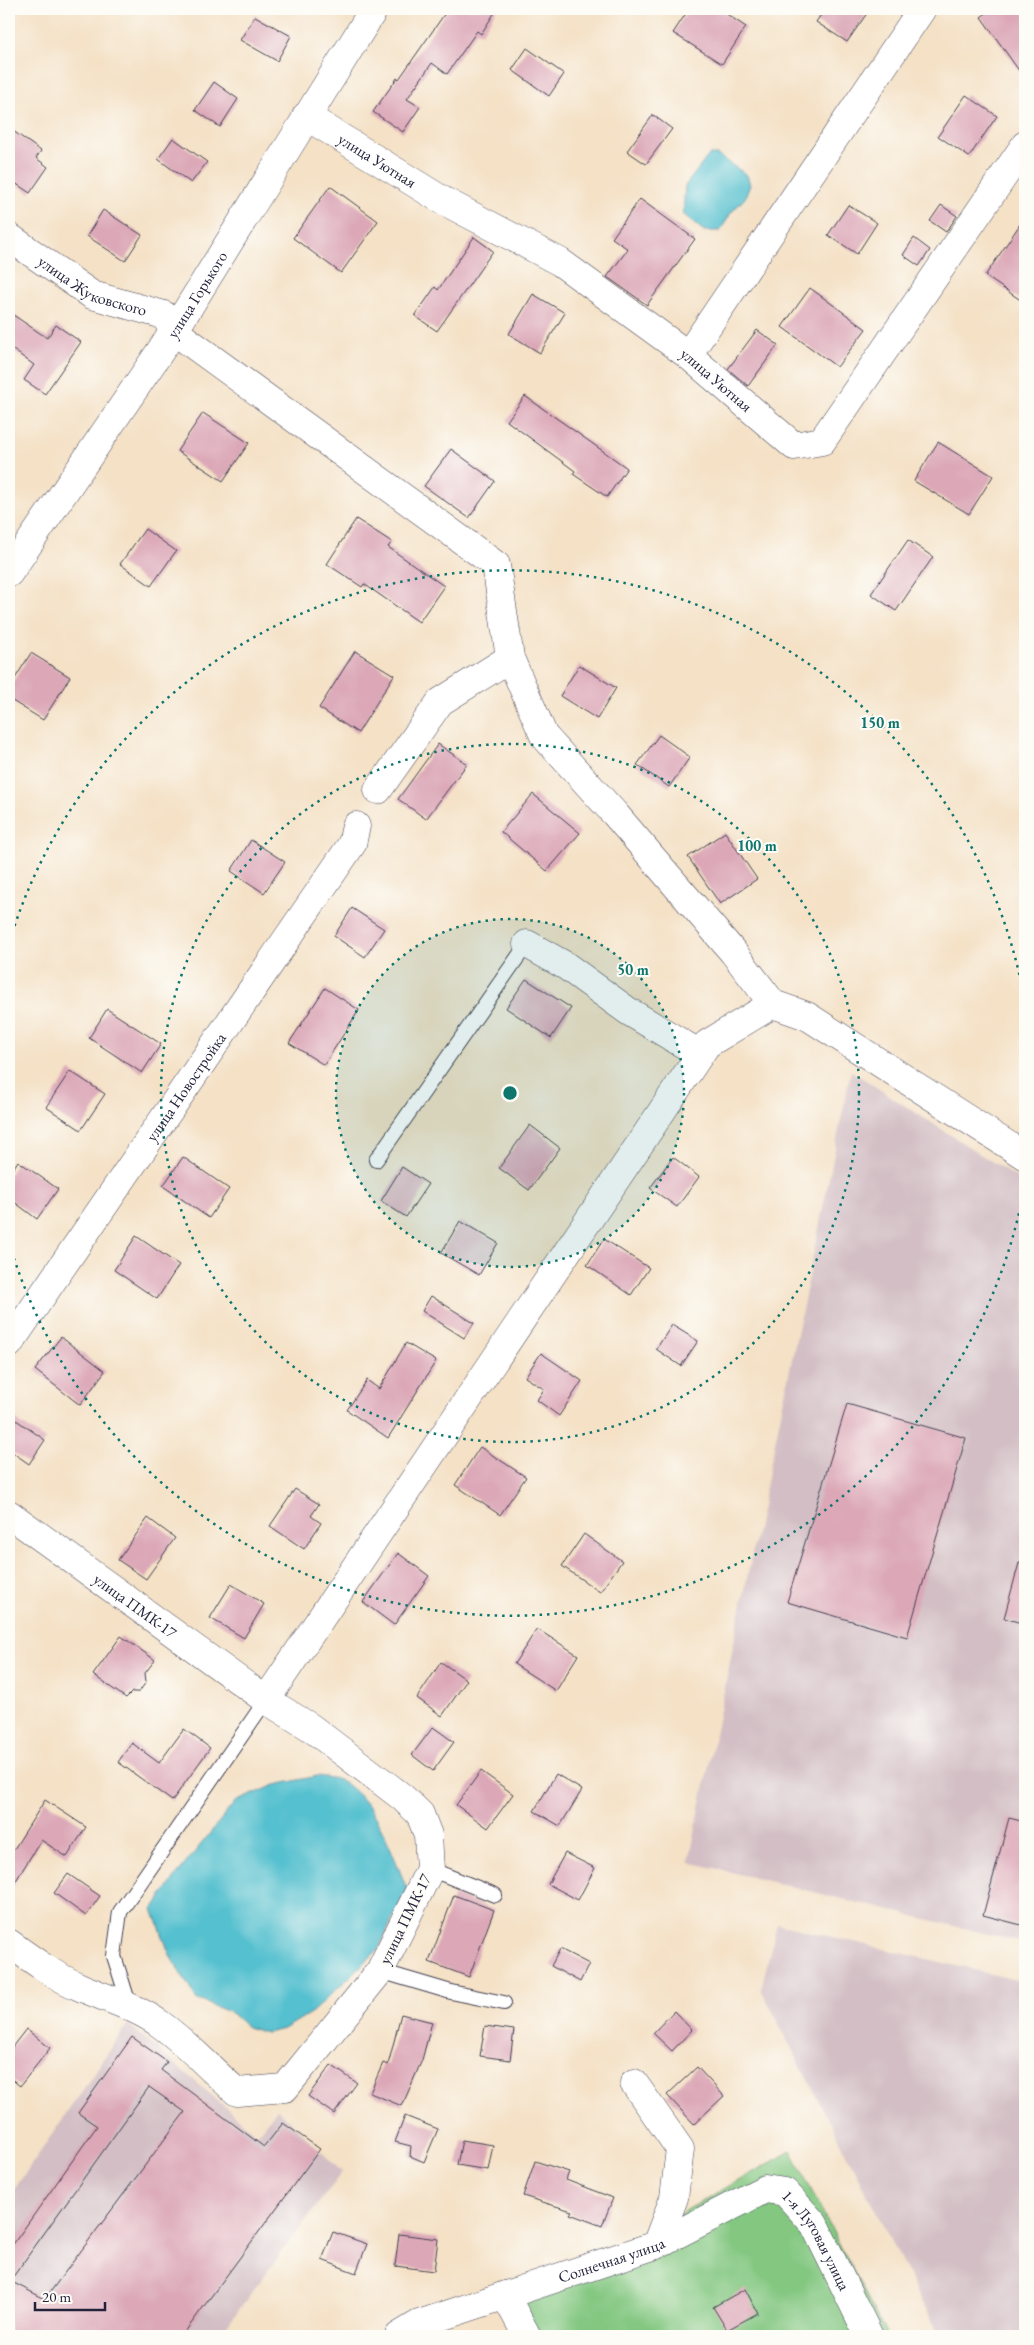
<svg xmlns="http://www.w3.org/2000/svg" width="1034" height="2345" font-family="'EB Garamond',serif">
<rect width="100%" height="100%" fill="#fdfcf7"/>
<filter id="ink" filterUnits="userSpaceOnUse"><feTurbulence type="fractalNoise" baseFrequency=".02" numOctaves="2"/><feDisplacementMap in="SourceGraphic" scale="10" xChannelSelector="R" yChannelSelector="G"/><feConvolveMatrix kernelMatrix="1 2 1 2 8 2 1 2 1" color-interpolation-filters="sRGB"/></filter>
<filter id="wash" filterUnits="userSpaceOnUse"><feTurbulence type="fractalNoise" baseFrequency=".0096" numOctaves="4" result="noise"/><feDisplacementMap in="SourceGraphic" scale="20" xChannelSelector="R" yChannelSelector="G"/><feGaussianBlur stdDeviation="1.12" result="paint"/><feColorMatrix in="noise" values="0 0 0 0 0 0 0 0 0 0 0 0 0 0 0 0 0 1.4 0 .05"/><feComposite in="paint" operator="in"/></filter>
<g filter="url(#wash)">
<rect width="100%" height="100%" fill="#f4e1c6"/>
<g fill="#d2bec4">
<path d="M 851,1071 L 1025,1183 L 1025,1943 L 689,1862 Z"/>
<path d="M 777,1924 L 1025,1982 L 1025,2336 L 940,2336 L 761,1989 Z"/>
<path d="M 128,2024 L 257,2134 L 277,2109 L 342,2172 L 219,2336 L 9,2336 L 9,2197 Z"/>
</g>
<path fill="#83c781" stroke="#52745e" d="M 791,2151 L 887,2336 L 532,2336 L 517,2306 Z"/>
<g fill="#54c0cf" stroke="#3b7185">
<path d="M 709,155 L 717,155 L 747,175 L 750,185 L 745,198 L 731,213 L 720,231 L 704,231 L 683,214 L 685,186 Z"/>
<path d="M 317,1776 C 325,1777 336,1778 343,1782 C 378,1805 392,1853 407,1889 L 378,1950 L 312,2012 L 284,2029 L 266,2033 L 247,2027 L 231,2013 L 196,1999 L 169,1953 L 153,1909 L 182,1868 L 235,1802 L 275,1785 Z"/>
</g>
<g id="blocks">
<g fill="#dca8b8" fill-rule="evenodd">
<path d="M 448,9 L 497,9 L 481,34 L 477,31 L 447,74 L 432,63 L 407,99 L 420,107 L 403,132 L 373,112 L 397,78 L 399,79 Z"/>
<path d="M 689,9 L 719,9 L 746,27 L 722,64 L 673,33 Z"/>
<path d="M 825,9 L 870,9 L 847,42 L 816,22 Z"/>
<path d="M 992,9 L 1025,9 L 1025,79 L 981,17 Z"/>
<path d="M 255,16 L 291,36 L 277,61 L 240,40 Z"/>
<path d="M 527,48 L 564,74 L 549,96 L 512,70 Z"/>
<path d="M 214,82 L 238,99 L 220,127 L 195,110 Z"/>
<path d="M 966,95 L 997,116 L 969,157 L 938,136 Z"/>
<path d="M 653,115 L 672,129 L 646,164 L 627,151 Z"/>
<path d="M 9,128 L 41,151 L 36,158 L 48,167 L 30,193 L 9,179 Z"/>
<path d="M 173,138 L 207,162 L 191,183 L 158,159 Z"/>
<path d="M 330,186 L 378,221 L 341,273 L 293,238 Z"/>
<path d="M 640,199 L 695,239 L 647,305 L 607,277 L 628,249 L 612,238 Z"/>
<path d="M 848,205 L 877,223 L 857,254 L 828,235 Z"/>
<path d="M 941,205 L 957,216 L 946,232 L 930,221 Z"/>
<path d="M 103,210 L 142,235 L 125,261 L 87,236 Z"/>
<path d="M 1025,217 L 1025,303 L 985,276 Z"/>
<path d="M 474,237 L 493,251 L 437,331 L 415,316 L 435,287 L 438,290 Z"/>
<path d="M 914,238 L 930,250 L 919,266 L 903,255 Z"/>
<path d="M 810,288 L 866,329 L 837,367 L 782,327 Z"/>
<path d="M 533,294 L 565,313 L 540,353 L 509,334 Z"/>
<path d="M 9,312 L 47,338 L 56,325 L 81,342 L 45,394 L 24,380 L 34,365 L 9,347 Z"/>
<path d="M 757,330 L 778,345 L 748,386 L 728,369 Z"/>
<path d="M 525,396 L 627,468 L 607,497 L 573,474 L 575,471 L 507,421 Z"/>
<path d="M 203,413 L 249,443 L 223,481 L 177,451 Z"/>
<path d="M 938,442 L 993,476 L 969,514 L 914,481 Z"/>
<path d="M 451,449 L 495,481 L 469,518 L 424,486 Z"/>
<path d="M 356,519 L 392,542 L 388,547 L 444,586 L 419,622 L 364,584 L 362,587 L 327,564 Z"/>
<path d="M 145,529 L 176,551 L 151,586 L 120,564 Z"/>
<path d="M 908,540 L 933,557 L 896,611 L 871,594 Z"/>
<path d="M 355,651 L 394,675 L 358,733 L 319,708 Z"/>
<path d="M 31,653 L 70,677 L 43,720 L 9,699 L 9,688 Z"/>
<path d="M 579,665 L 616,688 L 597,719 L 560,696 Z"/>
<path d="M 659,735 L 690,757 L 669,787 L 637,765 Z"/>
<path d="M 438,744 L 467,764 L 426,819 L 398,799 Z"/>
<path d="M 533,794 L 580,833 L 547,871 L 501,832 Z"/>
<path d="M 725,832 L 757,879 L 720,904 L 688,857 Z"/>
<path d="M 251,840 L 285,862 L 264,893 L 231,871 Z"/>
<path d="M 352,908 L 384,929 L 365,957 L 334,936 Z"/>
<path d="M 526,979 L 571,1008 L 551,1038 L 506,1008 Z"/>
<path d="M 325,988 L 359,1010 L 324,1065 L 289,1043 Z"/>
<path d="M 107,1009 L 161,1044 L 142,1073 L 89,1038 Z"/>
<path d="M 70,1071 L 105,1094 L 81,1130 L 46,1107 Z"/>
<path d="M 530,1125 L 560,1148 L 529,1190 L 499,1168 Z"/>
<path d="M 183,1157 L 229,1189 L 209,1218 L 163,1186 Z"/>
<path d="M 673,1157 L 699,1177 L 677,1207 L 650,1188 Z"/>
<path d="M 18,1161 L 58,1189 L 37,1219 L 9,1198 L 9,1175 Z"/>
<path d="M 402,1167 L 428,1184 L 406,1217 L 381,1201 Z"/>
<path d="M 460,1221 L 498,1243 L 479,1275 L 441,1253 Z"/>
<path d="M 136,1236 L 179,1265 L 157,1299 L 114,1270 Z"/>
<path d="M 604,1239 L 649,1268 L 631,1295 L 587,1265 Z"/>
<path d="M 431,1296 L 474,1323 L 464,1338 L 422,1311 Z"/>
<path d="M 672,1325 L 698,1341 L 681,1366 L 656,1349 Z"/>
<path d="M 61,1337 L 105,1371 L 80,1405 L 35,1370 Z"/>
<path d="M 406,1343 L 436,1361 L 388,1438 L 347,1410 L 367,1380 L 379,1389 Z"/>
<path d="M 541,1353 L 582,1381 L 559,1416 L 537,1400 L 544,1389 L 525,1377 Z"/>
<path d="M 847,1404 L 966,1438 L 907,1637 L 787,1602 Z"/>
<path d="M 9,1415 L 45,1440 L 29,1464 L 9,1450 Z"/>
<path d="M 480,1447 L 526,1477 L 500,1515 L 455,1485 Z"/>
<path d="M 295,1489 L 319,1504 L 311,1516 L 321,1523 L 304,1549 L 270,1526 Z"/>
<path d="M 148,1518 L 175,1538 L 146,1579 L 118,1560 Z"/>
<path d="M 584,1534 L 622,1561 L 600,1592 L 562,1566 Z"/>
<path d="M 398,1553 L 429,1576 L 394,1625 L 363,1602 Z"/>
<path d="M 1019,1563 L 1025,1563 L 1025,1624 L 1004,1618 Z"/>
<path d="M 231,1584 L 264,1604 L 244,1638 L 210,1618 Z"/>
<path d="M 537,1629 L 578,1655 L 556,1691 L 514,1664 Z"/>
<path d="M 121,1636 L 155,1660 L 145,1673 L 146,1682 L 139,1692 L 132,1692 L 126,1698 L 93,1675 Z"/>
<path d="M 441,1662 L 467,1680 L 442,1716 L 417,1698 Z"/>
<path d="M 433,1727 L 454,1742 L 433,1771 L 412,1755 Z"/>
<path d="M 184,1729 L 210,1748 L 172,1801 L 118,1762 L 132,1743 L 159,1763 Z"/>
<path d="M 481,1771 L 513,1794 L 488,1828 L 456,1805 Z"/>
<path d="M 556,1774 L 582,1790 L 560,1826 L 534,1811 Z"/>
<path d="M 45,1800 L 86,1827 L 67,1857 L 41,1840 L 9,1892 L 9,1857 Z"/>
<path d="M 1009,1818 L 1025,1822 L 1025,1926 L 983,1915 Z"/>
<path d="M 565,1853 L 595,1868 L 578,1900 L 548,1884 Z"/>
<path d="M 68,1874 L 100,1896 L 86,1916 L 54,1893 Z"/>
<path d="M 454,1895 L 494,1910 L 469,1977 L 429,1962 Z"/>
<path d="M 560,1949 L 589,1964 L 580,1982 L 551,1966 Z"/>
<path d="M 674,2011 L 692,2030 L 672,2051 L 653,2033 Z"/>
<path d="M 401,2014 L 432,2022 L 422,2060 L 402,2106 L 370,2093 L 383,2063 L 388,2065 Z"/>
<path d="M 485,2026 L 514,2030 L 510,2060 L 480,2056 Z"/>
<path d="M 26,2029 L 50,2048 L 20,2086 L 9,2077 L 9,2051 Z"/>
<path d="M 132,2037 L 167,2062 L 161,2070 L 264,2147 L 283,2123 L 320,2149 L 182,2336 L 9,2336 L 9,2250 L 97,2126 L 78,2113 ZM 149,2087 L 185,2112 L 45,2299 L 10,2281 Z"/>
<path d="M 331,2065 L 357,2083 L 334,2114 L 308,2096 Z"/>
<path d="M 697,2067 L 724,2096 L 694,2124 L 667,2095 Z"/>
<path d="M 405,2116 L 438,2129 L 424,2162 L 410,2156 L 411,2146 L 395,2142 Z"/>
<path d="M 462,2140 L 493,2145 L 488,2170 L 457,2165 Z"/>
<path d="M 535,2161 L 569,2172 L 566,2180 L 613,2198 L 602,2226 L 570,2214 L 572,2211 L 523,2196 Z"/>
<path d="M 333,2232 L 367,2244 L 356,2273 L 322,2260 Z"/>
<path d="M 399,2234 L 438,2239 L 434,2271 L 395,2266 Z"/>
<path d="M 745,2289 L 758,2313 L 727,2330 L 713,2307 Z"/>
</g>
</g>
</g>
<g filter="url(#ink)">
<use href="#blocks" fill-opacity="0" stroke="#423f50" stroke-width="1"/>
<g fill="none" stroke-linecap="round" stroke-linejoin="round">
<g stroke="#423f50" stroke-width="16">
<g id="service">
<path d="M 376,1160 L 527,944"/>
<path d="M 430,1869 L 495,1895"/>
<path d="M 380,1971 L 451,1992 L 504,2003"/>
<path d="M 130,2007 L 114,1956 L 120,1912 L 266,1700"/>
</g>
</g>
<g stroke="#423f50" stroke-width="29">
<g id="minor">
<path id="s1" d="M 306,116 L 442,200 L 560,262 L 688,355 L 794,446 L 822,441 L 1025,145"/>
<path id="s2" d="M 9,237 L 92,295 L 164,315 L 174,331 L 496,565 L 510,658 L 544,736 L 615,814 L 733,952 L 773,1004 L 807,1016 L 1025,1156"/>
<path d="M 688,355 L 922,9"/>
<path id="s3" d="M 9,573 L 174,331 L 374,9"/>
<path d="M 378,790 L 440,702 L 510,658"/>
<path d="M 527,944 L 566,966 L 628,1011 L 700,1054"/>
<path id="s4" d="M 9,1344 L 352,844 L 356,826"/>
<path id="s5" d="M 9,1514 L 266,1700 L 310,1727 L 402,1797 L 420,1814 L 428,1835 L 430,1869 L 380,1971 L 285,2088 L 237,2092 C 211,2070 187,2043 160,2024 C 135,2006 107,1999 80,1987 C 54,1976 31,1959 9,1943"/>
<path d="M 266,1700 L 707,1044 L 773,1004"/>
<path d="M 634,2083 L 680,2149 L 674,2198 L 656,2245"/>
<path d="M 505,2295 L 527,2336"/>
<path id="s6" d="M 399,2336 L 419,2324 L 656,2245 L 765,2189 L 785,2192 L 814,2224 L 869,2336"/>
</g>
</g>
<use href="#service" stroke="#fff" stroke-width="14"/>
<use href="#minor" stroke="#fff" stroke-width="28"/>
</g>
</g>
<circle cx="510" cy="1093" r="174" fill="#0f766e" fill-opacity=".12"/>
<g fill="none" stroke="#0f766e" stroke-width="2.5" stroke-dasharray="2.5 5">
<circle cx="510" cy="1093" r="174"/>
<circle cx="510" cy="1093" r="349"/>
<path d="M1025 1184A523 523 0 0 1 10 1246M10 940A523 523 0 0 1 1025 1002"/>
</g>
<g text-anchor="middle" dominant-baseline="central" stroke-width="4" stroke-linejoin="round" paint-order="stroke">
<g font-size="16" fill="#22223b" stroke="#fdfcf7">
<text stroke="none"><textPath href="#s1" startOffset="84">улица Уютная</textPath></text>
<text stroke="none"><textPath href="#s2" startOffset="98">улица Жуковского</textPath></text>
<text stroke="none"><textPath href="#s3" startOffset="336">улица Горького</textPath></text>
<text stroke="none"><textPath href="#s1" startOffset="489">улица Уютная</textPath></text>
<text stroke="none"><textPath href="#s4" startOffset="312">улица Новостройка</textPath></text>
<text stroke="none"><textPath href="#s5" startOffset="156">улица ПМК-17</textPath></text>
<text transform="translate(405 1919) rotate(-64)">улица ПМК-17</text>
<text stroke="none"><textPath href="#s6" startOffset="474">1-я Луговая улица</textPath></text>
<text stroke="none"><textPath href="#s6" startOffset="226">Солнечная улица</textPath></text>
</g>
</g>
<circle cx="510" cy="1093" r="8" fill="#0f766e" stroke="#fdfcf7" stroke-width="2.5"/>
<g font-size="15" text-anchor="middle" font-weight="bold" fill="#0f766e" stroke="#fdfcf7" stroke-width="4" stroke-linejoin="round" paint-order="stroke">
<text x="880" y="728">150 m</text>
<text x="757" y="851">100 m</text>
<text x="633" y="975">50 m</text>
</g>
<rect width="1034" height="2345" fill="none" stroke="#fdfcf7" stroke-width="30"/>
<path d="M35 2302v8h70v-8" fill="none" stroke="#22223b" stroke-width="2.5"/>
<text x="42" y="2302" font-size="15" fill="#22223b" stroke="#fdfcf7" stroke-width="4" paint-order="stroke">20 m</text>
</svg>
